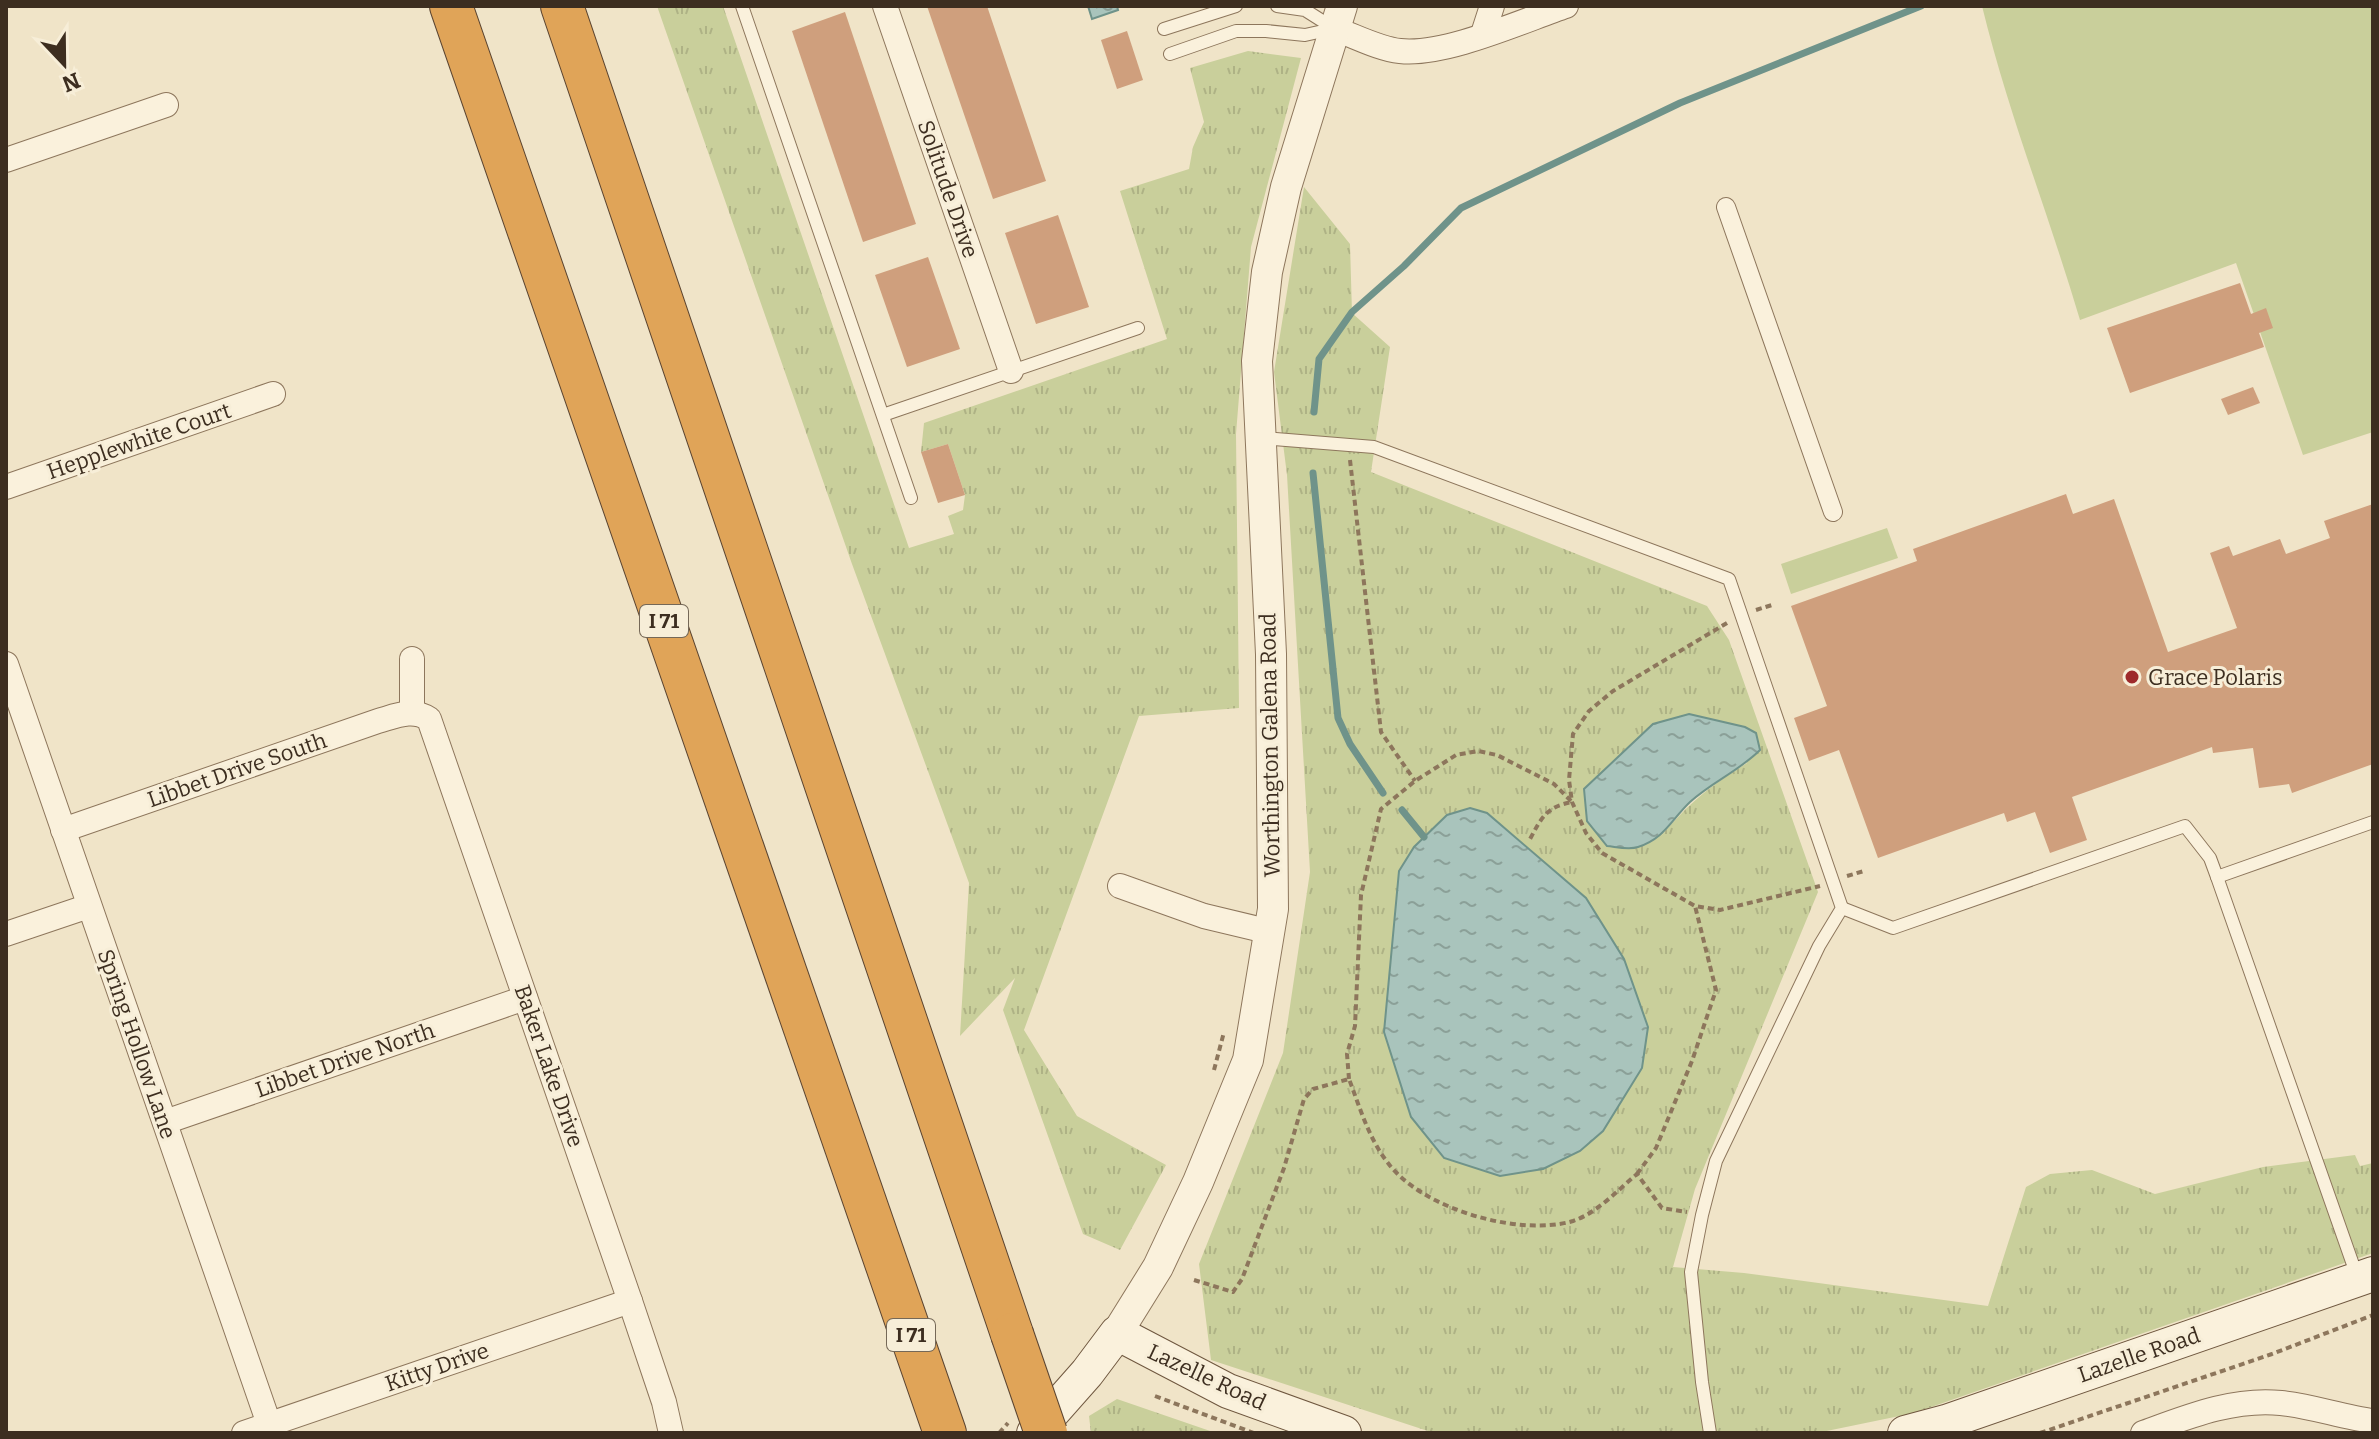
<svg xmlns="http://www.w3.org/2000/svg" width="2379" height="1439" font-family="Bitter,serif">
<defs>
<pattern id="grass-tufts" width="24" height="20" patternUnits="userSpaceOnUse" patternTransform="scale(2)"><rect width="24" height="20" fill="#c9cf9b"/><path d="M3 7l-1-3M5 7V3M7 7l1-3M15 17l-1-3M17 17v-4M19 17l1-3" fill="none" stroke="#aeb285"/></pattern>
<pattern id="water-ripples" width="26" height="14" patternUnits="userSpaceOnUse" patternTransform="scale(2)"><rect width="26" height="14" fill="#a9c4bc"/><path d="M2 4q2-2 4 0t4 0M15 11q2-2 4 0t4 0" fill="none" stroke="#8ba098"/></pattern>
</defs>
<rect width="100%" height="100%" fill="#f0e4c8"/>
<g fill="url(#grass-tufts)" fill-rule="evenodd">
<path d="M 657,6 L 723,6 L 909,548 L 954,534 L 948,516 L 963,510 L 965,495 L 948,444 L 921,452 L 924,423 L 1167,339 L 1120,191 L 1189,169 L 1193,147 L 1204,122 L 1190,68 L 1248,51 L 1301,58 L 1251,247 L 1236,434 L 1239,708 L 1139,716 L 1024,1030 L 1077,1116 L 1166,1165 L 1120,1250 L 1083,1234 L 1003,1010 L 1015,978 L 960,1036 L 969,883 L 852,564 Z"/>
<path d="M 1304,187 L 1350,244 L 1352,313 L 1390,347 L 1371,472 L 1707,606 L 1729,640 L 1818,892 L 1695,1189 L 1673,1267 L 1744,1273 L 1988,1306 L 2026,1187 L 2050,1174 L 2092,1170 L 2155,1194 L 2263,1167 L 2355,1155 L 2360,1166 L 2373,1163 L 2373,1253 L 1914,1413 L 1817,1433 L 1434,1433 L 1211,1360 L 1199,1264 L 1283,1053 L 1310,872 L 1287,475 L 1274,372 ZM 1745,727 L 1747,763 C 1710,786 1689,803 1661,836 ZM 1411,1117 L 1500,1176 L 1443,1158 Z"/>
<path d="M 1117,1399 L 1216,1433 L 1091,1433 L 1089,1416 Z"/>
</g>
<g fill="#c9cf9b">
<path d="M 1982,6 L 2373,6 L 2373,432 L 2303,455 L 2236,263 L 2080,320 C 2049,215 2008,113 1982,6 Z"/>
<path d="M 1887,528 L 1898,558 L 1791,594 L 1781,564 Z"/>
</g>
<g fill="url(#water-ripples)" stroke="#6f938a" stroke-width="2">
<path d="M 1088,6 L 1117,6 L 1118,10 L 1092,19 Z"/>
<path d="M 1689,714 L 1745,727 L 1756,733 L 1760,750 C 1739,771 1712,782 1690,802 C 1671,820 1665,838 1638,847 C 1629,850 1617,847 1607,846 L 1587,821 L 1584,789 L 1653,724 Z"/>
<path d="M 1470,808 L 1487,813 L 1586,898 L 1624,959 L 1648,1027 L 1642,1068 L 1603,1131 L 1580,1151 L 1543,1169 L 1500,1176 L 1444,1158 L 1411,1117 L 1384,1032 L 1399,871 L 1414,847 L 1447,815 Z"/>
</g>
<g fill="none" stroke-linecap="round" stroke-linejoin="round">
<g stroke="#6f938a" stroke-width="7">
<path d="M 1314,412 L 1319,359 L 1352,312 L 1404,266 L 1461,208 L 1680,103 L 1921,6"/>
<path d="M 1313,473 L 1338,718 L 1350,744 L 1383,793"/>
<path d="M 1402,810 L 1424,837"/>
</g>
</g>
<g fill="#cf9f7d">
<path d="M 927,6 L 987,6 L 1046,181 L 993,199 Z"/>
<path d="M 845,12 L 916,224 L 863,242 L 792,31 Z"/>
<path d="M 1127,31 L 1143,80 L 1117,89 L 1101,40 Z"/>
<path d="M 1058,215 L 1089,307 L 1036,324 L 1005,233 Z"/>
<path d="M 928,257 L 960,349 L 907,367 L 875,275 Z"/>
<path d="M 2240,283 L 2251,314 L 2266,308 L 2273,328 L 2259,333 L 2264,347 L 2130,393 L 2107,328 Z"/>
<path d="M 2253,387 L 2260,403 L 2228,415 L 2221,399 Z"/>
<path d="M 948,444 L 965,495 L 938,503 L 921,452 Z"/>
<path d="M 2066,494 L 2073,514 L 2114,499 L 2168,652 L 2237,628 L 2210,553 L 2229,546 L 2233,556 L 2280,539 L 2286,554 L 2330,538 L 2324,521 L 2373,504 L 2373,764 L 2292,793 L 2289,784 L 2259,788 L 2253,748 L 2213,753 L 2212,747 L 2072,797 L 2087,840 L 2050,853 L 2035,812 L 2007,822 L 2004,813 L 1878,858 L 1839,750 L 1809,761 L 1794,718 L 1827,706 L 1791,606 L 1917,561 L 1913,549 Z"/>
</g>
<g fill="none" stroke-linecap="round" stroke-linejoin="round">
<g stroke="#8d765c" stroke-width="14">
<g id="service">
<path d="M 742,6 L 911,498"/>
<path d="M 1277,6 L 1305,10 L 1335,29"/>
<path d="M 1164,29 L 1236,6"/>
<path d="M 1170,54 L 1236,31 L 1266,31 L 1305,35 L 1332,29"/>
<path d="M 883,415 L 1138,328"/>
<path d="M 1262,438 L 1374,447 L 1729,579 L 1842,908 L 1819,946 L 1716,1161 L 1702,1215 L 1691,1272 L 1702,1382 L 1710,1433"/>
<path d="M 1842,908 L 1893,928 L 2185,826 L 2210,858 L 2217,877"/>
<path d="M 2357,1276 L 2217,877 L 2373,822"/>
</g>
</g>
<g stroke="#8d765c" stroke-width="20">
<path id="pedestrian" d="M 1726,207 L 1833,512"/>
</g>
<g stroke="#8d765c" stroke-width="26">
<g id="minor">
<path d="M 885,6 L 1011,371"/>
<path d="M 1335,29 C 1355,36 1379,49 1400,51 C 1445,56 1522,21 1566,6"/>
<path d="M 1483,34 L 1492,6"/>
<path d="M 6,160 L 166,105"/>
<path d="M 6,487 L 273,394"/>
<path d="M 6,664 L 269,1424"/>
<path d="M 412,713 L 412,659"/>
<path d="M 63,830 L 378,721 C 396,716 413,708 429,719 L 630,1301 L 664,1402 L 671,1433"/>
<path d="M 1120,886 L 1204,916 L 1271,932"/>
<path d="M 6,934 L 89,906"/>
<path d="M 165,1122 L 525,998"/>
<path d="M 244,1433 L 630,1301"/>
<path d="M 2143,1433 C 2187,1417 2233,1398 2281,1403 C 2312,1406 2342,1417 2373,1421"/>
</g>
</g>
<g stroke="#8d765c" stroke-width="32">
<path id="tertiary" d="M 1117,1333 L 1158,1267 L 1198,1182 L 1248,1060 L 1273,909 L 1271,654 L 1257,361 L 1267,272 L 1286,187 L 1342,6"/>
</g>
<g stroke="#6f573f" stroke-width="36">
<g id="secondary">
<path d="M 1034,1433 L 1087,1373 L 1117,1333 L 1228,1391 L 1344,1433"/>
<path d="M 1905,1433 L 1946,1422 L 2373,1274"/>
</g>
</g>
<g stroke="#5b4430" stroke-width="44">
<g id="motorway">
<path d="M 451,6 L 945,1433"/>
<path d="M 562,6 L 1012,1334"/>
</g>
</g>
<g stroke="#8d765c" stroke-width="4" stroke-dasharray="6 4" stroke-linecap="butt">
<path d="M 1350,460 L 1381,732 L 1415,781"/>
<path d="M 1756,610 L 1772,605"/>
<path d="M 1727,623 L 1613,691 L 1589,711 L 1573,734 L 1569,780 L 1572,802 L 1586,833 L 1602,853 L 1695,906 L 1720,910 L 1820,886"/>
<path d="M 1847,876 L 1864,871"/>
<path d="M 1214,1070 L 1224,1032"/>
<path d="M 1349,1079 L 1347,1054 L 1355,1026 L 1361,895 L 1381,809 L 1415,781 L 1456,755 L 1478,751 L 1497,755 L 1554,784 L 1572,802 C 1546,807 1542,817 1530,839"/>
<path d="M 1637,1174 L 1656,1148 L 1692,1061 L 1716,990 L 1695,906"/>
<path d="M 1194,1280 L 1233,1292 L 1242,1279 L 1284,1168 L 1304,1099 L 1313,1089 L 1349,1079 C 1360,1108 1369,1139 1388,1163 C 1422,1209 1519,1237 1573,1221 C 1597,1213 1618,1190 1637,1174 L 1662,1208 L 1687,1212"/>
<path d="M 1155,1396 L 1254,1433"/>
<path d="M 999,1433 L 1008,1423"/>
<path d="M 2040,1433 L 2272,1354 L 2373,1315"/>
</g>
<use href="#service" stroke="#faf1dc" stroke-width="12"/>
<use href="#pedestrian" stroke="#faf1dc" stroke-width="18"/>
<use href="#minor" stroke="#faf1dc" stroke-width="24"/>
<use href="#tertiary" stroke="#faf1dc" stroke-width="30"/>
<use href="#secondary" stroke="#faf1dc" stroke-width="34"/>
<use href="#motorway" stroke="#e0a458" stroke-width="42"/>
<g stroke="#5b4430" stroke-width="44" stroke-linecap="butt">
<path id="motorway-bridge" d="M 1012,1334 L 1046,1433"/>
</g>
<use href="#motorway-bridge" stroke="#e0a458" stroke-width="42"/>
</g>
<circle fill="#9e2a2b" stroke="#f7eed8" stroke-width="3" cx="2132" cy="677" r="8"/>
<g text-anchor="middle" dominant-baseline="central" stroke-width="6" stroke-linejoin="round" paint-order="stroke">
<g fill="#f7eed8" stroke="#756857" stroke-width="2">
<rect x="640" y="605" width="48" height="32" rx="6"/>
<rect x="887" y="1319" width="48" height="32" rx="6"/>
</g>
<g font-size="20" font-weight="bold" fill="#3d2e20">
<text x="664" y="621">I 71</text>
<text x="911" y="1335">I 71</text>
</g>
<g font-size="22" fill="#3d2e20" stroke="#f7eed8">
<text transform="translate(948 189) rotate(71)">Solitude Drive</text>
<text transform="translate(139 441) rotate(-19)">Hepplewhite Court</text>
<text transform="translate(1270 745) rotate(-91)">Worthington Galena Road</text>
<text transform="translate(237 770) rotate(-19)">Libbet Drive South</text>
<text transform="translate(137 1044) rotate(71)">Spring Hollow Lane</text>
<text transform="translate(345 1060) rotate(-19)">Libbet Drive North</text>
<text transform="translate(549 1066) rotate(71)">Baker Lake Drive</text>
<text transform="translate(2139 1355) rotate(-19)">Lazelle Road</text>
<text transform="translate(437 1367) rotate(-19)">Kitty Drive</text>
<text transform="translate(1207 1377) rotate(25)">Lazelle Road</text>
</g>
<g font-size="22" fill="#3d2e20" stroke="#f7eed8" text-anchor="start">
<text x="2148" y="677">Grace Polaris</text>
</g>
</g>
<rect width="2379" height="1439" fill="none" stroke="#3d2e20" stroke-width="16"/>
<g transform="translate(64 64) rotate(158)" stroke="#f7eed8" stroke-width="6" paint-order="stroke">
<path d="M0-6L14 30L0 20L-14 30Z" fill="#3d2e20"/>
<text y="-12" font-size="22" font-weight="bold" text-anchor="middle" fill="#3d2e20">N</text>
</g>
</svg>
